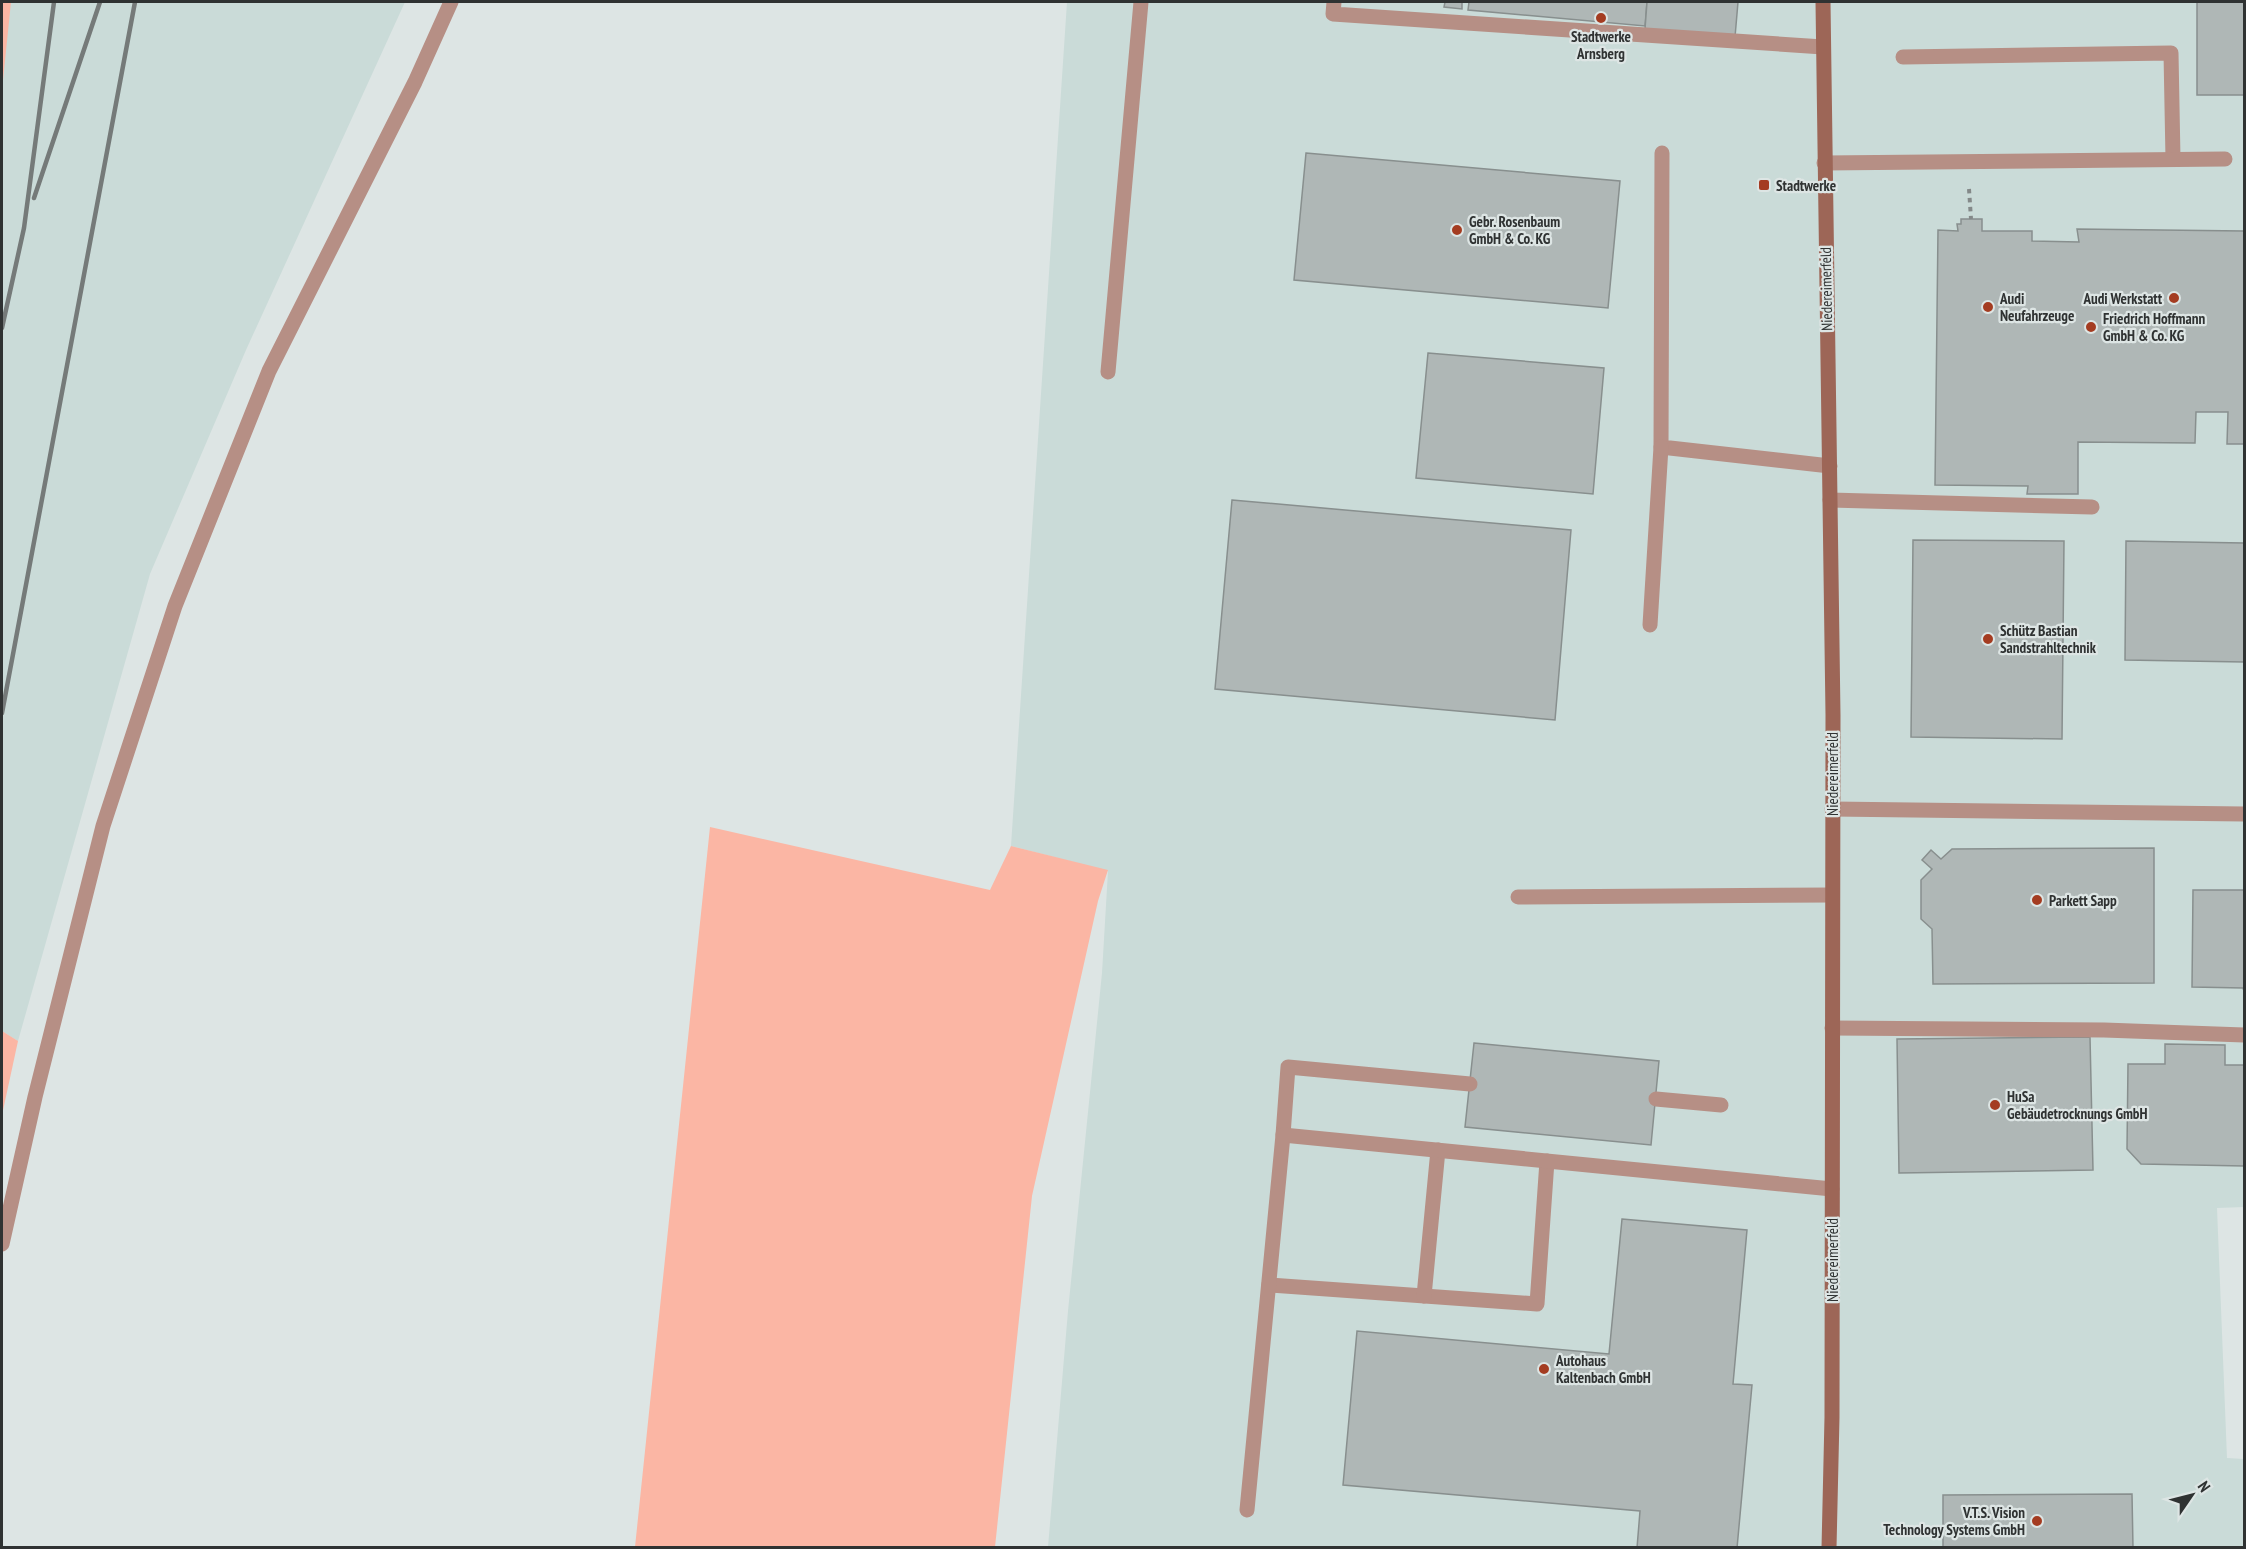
<svg xmlns="http://www.w3.org/2000/svg" width="2246" height="1549" font-family="'PT Sans Narrow',sans-serif">
<rect width="100%" height="100%" fill="#dde5e4"/>
<g fill="#cadbd8">
<path d="M 2,2 L 405,2 L 246,350 L 150,574 L 18,1041 L 2,1031 Z"/>
<path d="M 1067,2 L 2244,2 L 2244,1207 L 2217,1208 L 2227,1458 L 2244,1459 L 2244,1547 L 1048,1547 L 1068,1311 L 1102,973 L 1108,871 L 1011,846 Z"/>
</g>
<g fill="#fbb6a4">
<path d="M 2,2 L 11,2 L 2,90 Z"/>
<path d="M 710,827 L 990,890 L 1011,846 L 1108,870 L 1098,901 L 1032,1196 L 995,1547 L 635,1547 Z"/>
<path d="M 2,1031 L 18,1041 L 2,1115 Z"/>
</g>
<g fill="#afb7b6" stroke="#888f8e" stroke-width="1.5">
<path d="M 1445,2 L 1462,2 L 1462,9 L 1444,7 Z"/>
<path d="M 1469,2 L 1647,2 L 1645,26 L 1468,10 Z"/>
<path d="M 1647,2 L 1738,2 L 1735,37 L 1645,29 Z"/>
<rect x="2197" y="2" width="47" height="93"/>
<path d="M 1306,153 L 1620,181 L 1608,308 L 1294,280 Z"/>
<path d="M 1961,219 L 1982,219 L 1982,231 L 2032,231 L 2032,241 L 2079,242 L 2077,229 L 2244,231 L 2244,444 L 2227,444 L 2228,412 L 2196,412 L 2195,443 L 2078,442 L 2078,494 L 2027,494 L 2028,486 L 1935,485 L 1938,230 L 1958,231 L 1957,224 L 1961,224 Z"/>
<path d="M 1428,353 L 1604,368 L 1593,494 L 1416,478 Z"/>
<path d="M 1232,500 L 1571,530 L 1555,720 L 1215,689 Z"/>
<path d="M 1913,540 L 2064,541 L 2062,739 L 1911,737 Z"/>
<path d="M 2126,541 L 2244,543 L 2244,662 L 2125,660 Z"/>
<path d="M 2154,848 L 2154,983 L 1933,984 L 1932,929 L 1921,919 L 1921,880 L 1932,869 L 1922,860 L 1931,850 L 1941,859 L 1952,849 Z"/>
<path d="M 2244,888 L 2244,991 L 2243,988 L 2192,987 L 2193,890 L 2244,890 Z"/>
<path d="M 2090,1037 L 2093,1170 L 1899,1173 L 1897,1039 Z"/>
<path d="M 1474,1043 L 1659,1061 L 1651,1145 L 1465,1127 Z"/>
<path d="M 2165,1044 L 2225,1045 L 2225,1065 L 2244,1065 L 2244,1166 L 2141,1164 L 2127,1149 L 2128,1064 L 2165,1064 Z"/>
<path d="M 1622,1219 L 1747,1230 L 1733,1384 L 1752,1385 L 1737,1548 L 1637,1548 L 1640,1511 L 1343,1485 L 1357,1331 L 1609,1354 Z"/>
<path d="M 2132,1494 L 2133,1548 L 1943,1548 L 1943,1495 Z"/>
</g>
<g fill="none" stroke-linecap="round" stroke-linejoin="round">
<path stroke="#848989" stroke-width="4" stroke-dasharray="4.5 4.5" stroke-linecap="butt" d="M 1969,189 L 1971,219"/>
<g stroke="#b68f85" stroke-width="15">
<path d="M 1334,2 L 1333,14 L 1823,47"/>
<path d="M 1903,57 L 2171,53 L 2173,159"/>
<path d="M 1662,153 L 1661,447 L 1830,466"/>
<path d="M 1824,163 L 2225,159"/>
<path d="M 1108,372 L 1141,2"/>
<path d="M 1830,500 L 2092,507"/>
<path d="M 1650,625 L 1661,447"/>
<path d="M 1832,809 L 2244,814"/>
<path d="M 1518,897 L 1832,895"/>
<path d="M 1832,1028 L 2104,1030 L 2244,1035"/>
<path d="M 1656,1099 L 1721,1105"/>
<path d="M 1283,1135 L 1288,1067 L 1470,1084"/>
<path d="M 1269,1285 L 1537,1304 L 1547,1161"/>
<path d="M 1424,1296 L 1438,1150"/>
<path d="M 1247,1510 L 1283,1135 L 1832,1189"/>
</g>
<path stroke="#b68f85" stroke-width="15" d="M 2,1244 L 35,1097 L 103,826 L 175,606 L 269,371 L 415,82 L 451,2"/>
<path stroke="#9d6657" stroke-width="15" d="M 1823,2 L 1833,715 L 1832,1417 L 1829,1548"/>
<g stroke="#757a79" stroke-width="4.5">
<path d="M 34,198 L 100,2"/>
<path d="M 2,328 L 24,228 L 54,2"/>
<path d="M 2,713 L 135,2"/>
</g>
</g>
<g fill="#a43c21" stroke="#dde5e4" stroke-width="2">
<circle cx="1601" cy="18" r="6"/>
<rect x="1758" y="179" width="12" height="12" rx="3"/>
<circle cx="1457" cy="230" r="6"/>
<circle cx="2174" cy="298" r="6"/>
<circle cx="1988" cy="307" r="6"/>
<circle cx="2091" cy="327" r="6"/>
<circle cx="1988" cy="639" r="6"/>
<circle cx="2037" cy="900" r="6"/>
<circle cx="1995" cy="1105" r="6"/>
<circle cx="1544" cy="1369" r="6"/>
<circle cx="2037" cy="1521" r="6"/>
</g>
<g text-anchor="middle" dominant-baseline="central" stroke-width="4.5" stroke-linejoin="round" paint-order="stroke">
<g font-size="15" font-weight="bold" fill="#2f3232" stroke="#dde5e4" text-anchor="start">
<text x="1601" y="36" text-anchor="middle">Stadtwerke<tspan x="1601" dy="17">Arnsberg</tspan></text>
<text x="1776" y="185">Stadtwerke</text>
<text x="1469" y="221">Gebr. Rosenbaum<tspan x="1469" dy="17">GmbH &amp; Co. KG</tspan></text>
<text x="2000" y="298">Audi<tspan x="2000" dy="17">Neufahrzeuge</tspan></text>
<text x="2162" y="298" text-anchor="end">Audi Werkstatt</text>
<text x="2103" y="318">Friedrich Hoffmann<tspan x="2103" dy="17">GmbH &amp; Co. KG</tspan></text>
<text x="2000" y="630">Schütz Bastian<tspan x="2000" dy="17">Sandstrahltechnik</tspan></text>
<text x="2049" y="900">Parkett Sapp</text>
<text x="2007" y="1096">HuSa<tspan x="2007" dy="17">Gebäudetrocknungs GmbH</tspan></text>
<text x="1556" y="1360">Autohaus<tspan x="1556" dy="17">Kaltenbach GmbH</tspan></text>
<text x="2025" y="1512" text-anchor="end">V.T.S. Vision<tspan x="2025" dy="17">Technology Systems GmbH</tspan></text>
</g>
<g font-size="15" fill="#2f3232" stroke="#dde5e4">
<text transform="translate(1826 289) rotate(-91)">Niedereimerfeld</text>
<text transform="translate(1832 774) rotate(-90)">Niedereimerfeld</text>
<text transform="translate(1832 1260) rotate(-90)">Niedereimerfeld</text>
</g>
</g>
<rect width="2246" height="1549" fill="none" stroke="#2f3232" stroke-width="6"/>
<g transform="translate(2192 1495) rotate(55)" stroke="#dde5e4" stroke-width="4.5" paint-order="stroke">
<path d="M0-4.5L10 22L0 15L-10 22Z" fill="#2f3232"/>
<text y="-9" font-size="16" font-weight="bold" text-anchor="middle" fill="#2f3232">N</text>
</g>
</svg>
